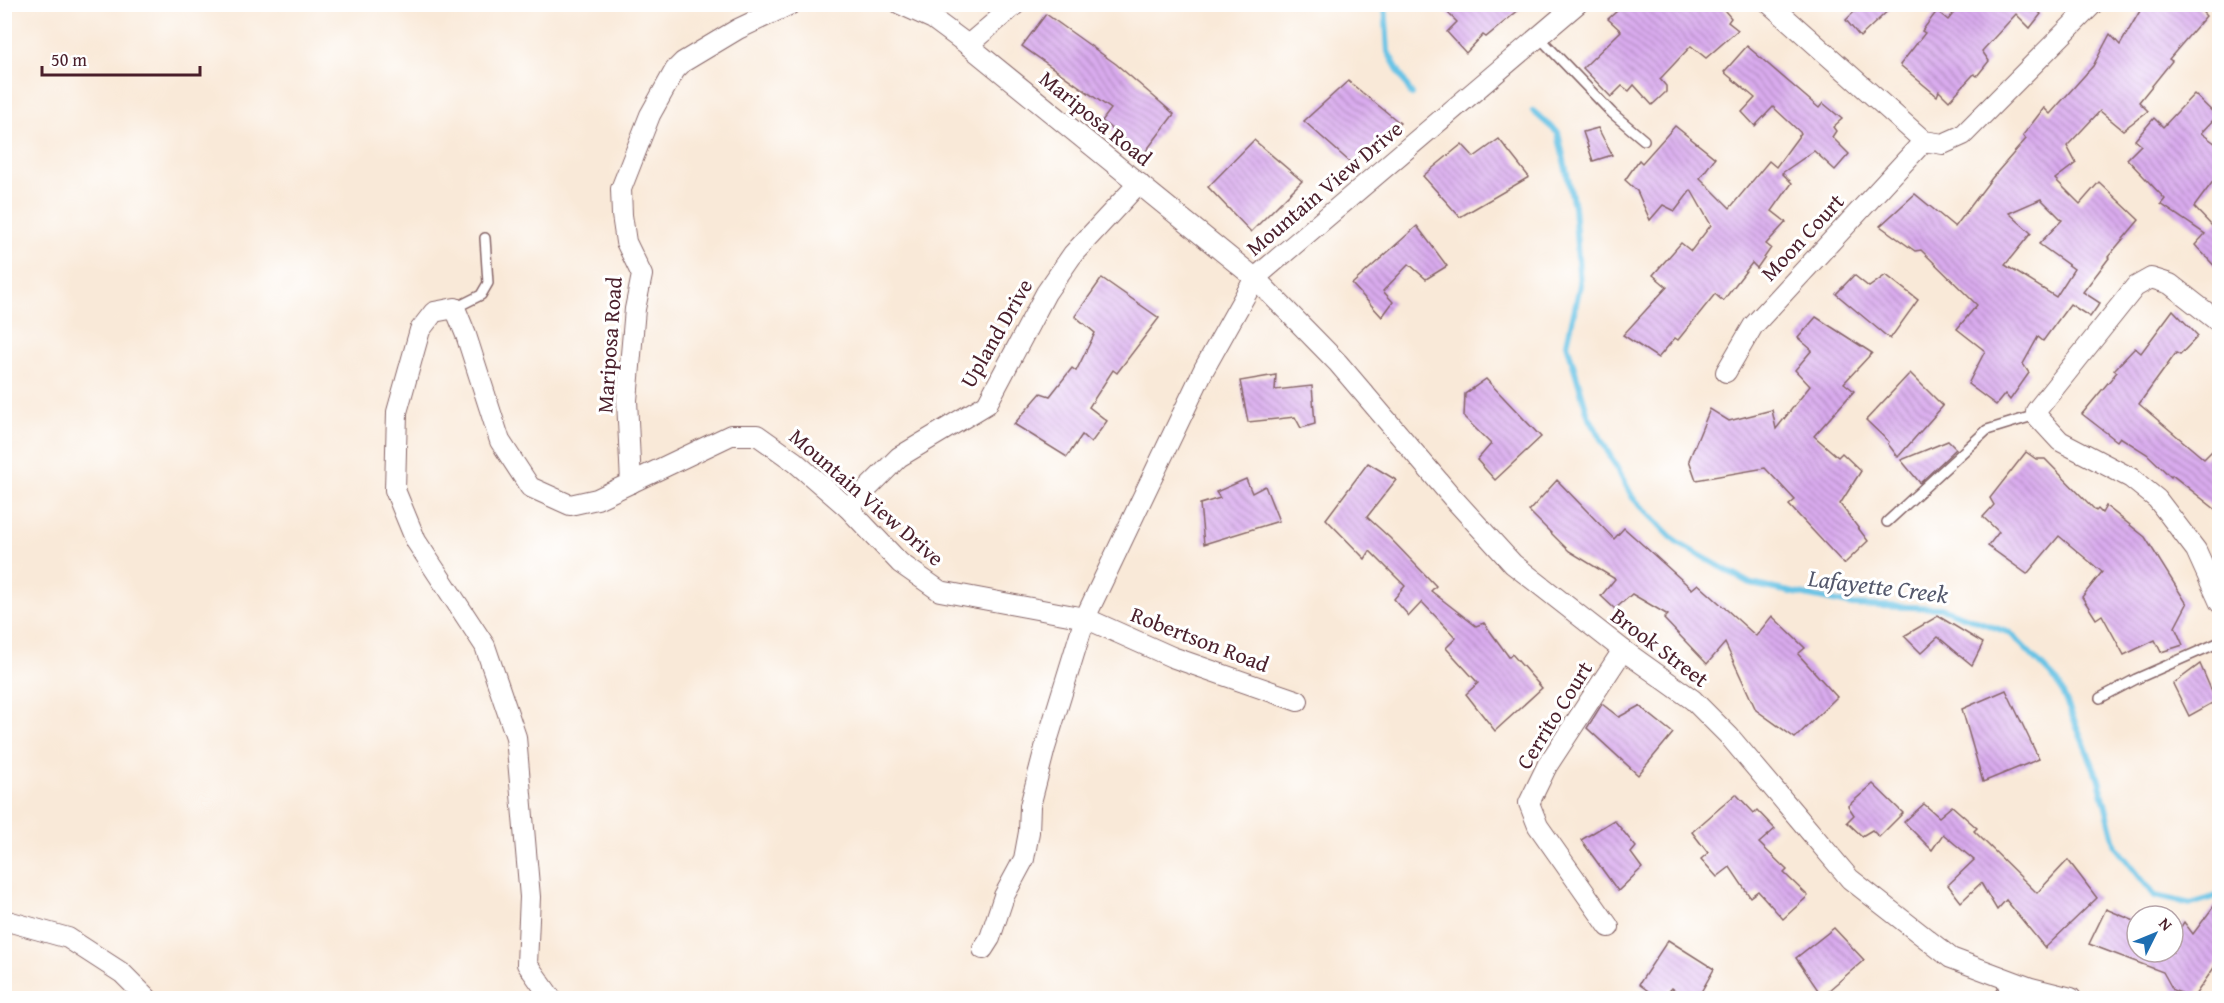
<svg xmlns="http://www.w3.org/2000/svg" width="2224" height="1003" font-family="'Gentium Book Plus',serif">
<defs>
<pattern id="building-back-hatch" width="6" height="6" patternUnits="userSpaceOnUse" patternTransform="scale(1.5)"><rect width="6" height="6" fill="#d9abee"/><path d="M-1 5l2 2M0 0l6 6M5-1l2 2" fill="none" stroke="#b28bc1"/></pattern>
</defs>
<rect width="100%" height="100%" fill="#fff"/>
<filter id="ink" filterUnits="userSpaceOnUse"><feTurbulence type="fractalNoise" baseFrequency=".0167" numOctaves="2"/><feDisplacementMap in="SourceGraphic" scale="12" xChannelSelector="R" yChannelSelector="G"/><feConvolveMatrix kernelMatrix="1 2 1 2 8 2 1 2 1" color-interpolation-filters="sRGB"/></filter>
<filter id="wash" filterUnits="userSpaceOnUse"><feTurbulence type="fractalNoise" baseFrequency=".008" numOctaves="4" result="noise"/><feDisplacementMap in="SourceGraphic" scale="24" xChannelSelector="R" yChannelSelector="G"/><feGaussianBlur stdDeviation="1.35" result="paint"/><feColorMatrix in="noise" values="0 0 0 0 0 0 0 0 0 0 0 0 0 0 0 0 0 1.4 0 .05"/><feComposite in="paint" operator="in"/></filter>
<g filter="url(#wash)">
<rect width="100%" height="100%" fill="#f9e9d8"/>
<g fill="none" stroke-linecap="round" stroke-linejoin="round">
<g stroke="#67c3e5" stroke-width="6">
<path d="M 1385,4 L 1388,52 L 1412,95"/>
<path d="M 1533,111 L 1558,133 L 1574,206 L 1580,285 L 1567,344 L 1588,415 L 1633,498 L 1676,542 L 1751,584 L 1853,605 L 1941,608 L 2010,633 L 2058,682 L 2099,780 L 2116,847 L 2155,896 L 2191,904 L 2220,895"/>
</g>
</g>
<g id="blocks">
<g fill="url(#building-back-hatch)" fill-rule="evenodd">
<path d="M 1439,4 L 1526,4 L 1486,37 L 1483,35 L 1466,53 L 1447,32 L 1457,22 Z"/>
<path d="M 1625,4 L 1719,4 L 1731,18 L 1728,22 L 1738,30 L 1706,58 L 1691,46 L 1660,79 L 1666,86 L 1666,92 L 1652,105 L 1634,85 L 1629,91 L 1622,86 L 1611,97 L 1583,68 L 1621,31 L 1608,19 Z"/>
<path d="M 1862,4 L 1895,4 L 1860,37 L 1846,20 Z"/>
<path d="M 1961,4 L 2031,4 L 2041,14 L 2030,28 L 2016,14 L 1982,51 L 1989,61 L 1977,76 L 1974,74 L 1949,101 L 1939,91 L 1937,96 L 1900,65 L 1925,33 L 1922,31 L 1937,11 L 1948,20 Z"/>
<path d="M 2144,4 L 2195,4 L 2206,16 L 2169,59 L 2172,61 L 2139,102 L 2148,111 L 2123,130 L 2100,111 L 2067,146 L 2076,163 L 2055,179 L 2080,204 L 2099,182 L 2139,220 L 2108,257 L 2109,258 L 2083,292 L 2100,303 L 2090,317 L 2070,304 L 2043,341 L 2038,337 L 2023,364 L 2029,373 L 2010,400 L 2005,394 L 1996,405 L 1968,384 L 1985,351 L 1957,329 L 1977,305 L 1921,250 L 1915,251 L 1880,226 L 1915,194 L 1955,227 L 1992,178 L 2026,139 L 2023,135 L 2044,108 L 2050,114 L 2093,66 L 2110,34 L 2120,45 ZM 2041,199 L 2062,220 L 2039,244 L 2074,269 L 2056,297 L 2005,265 L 2031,233 L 2009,213 Z"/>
<path d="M 1046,14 L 1116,64 L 1174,114 L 1143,155 L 1102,121 L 1111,109 L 1022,46 Z"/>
<path d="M 1747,46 L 1819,108 L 1823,103 L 1842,119 L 1833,127 L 1836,131 L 1832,137 L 1849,154 L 1835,170 L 1814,151 L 1782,173 L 1792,183 L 1772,211 L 1786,222 L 1766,244 L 1771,248 L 1757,268 L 1752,263 L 1723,301 L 1715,294 L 1678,340 L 1675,338 L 1658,358 L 1623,335 L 1667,287 L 1653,275 L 1681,243 L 1691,251 L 1711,225 L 1691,190 L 1675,211 L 1663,205 L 1650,220 L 1637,191 L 1625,180 L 1639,160 L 1642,163 L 1675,126 L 1715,158 L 1700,178 L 1730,208 L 1769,161 L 1776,167 L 1801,133 L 1773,107 L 1755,126 L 1742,112 L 1755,98 L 1724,72 Z"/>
<path d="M 1348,81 L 1400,123 L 1351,163 L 1304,121 Z"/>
<path d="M 2194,94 L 2217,116 L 2201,133 L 2220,147 L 2220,172 L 2194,207 L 2212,226 L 2220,218 L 2220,272 L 2195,245 L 2205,234 L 2161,204 L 2165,199 L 2127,159 L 2141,145 L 2135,140 L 2154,118 L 2163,127 Z"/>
<path d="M 1598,128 L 1612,155 L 1593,161 L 1583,132 Z"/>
<path d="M 1499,139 L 1529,177 L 1460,217 L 1423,176 L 1462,144 L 1474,157 Z"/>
<path d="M 1254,140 L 1302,181 L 1251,232 L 1208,187 Z"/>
<path d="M 1417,226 L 1447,266 L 1426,279 L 1409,264 L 1383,291 L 1393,302 L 1382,317 L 1352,284 Z"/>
<path d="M 1854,275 L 1869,287 L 1886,275 L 1918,300 L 1890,339 L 1836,294 Z"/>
<path d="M 1102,278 L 1159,318 L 1117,373 L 1113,370 L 1089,407 L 1107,421 L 1091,443 L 1082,435 L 1067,457 L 1014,424 L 1041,393 L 1050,396 L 1072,368 L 1076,371 L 1095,333 L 1075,316 Z"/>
<path d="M 2173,310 L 2198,336 L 2180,355 L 2176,353 L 2139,404 L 2204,459 L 2220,443 L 2220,513 L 2172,475 L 2171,477 L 2147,454 L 2120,437 L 2117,441 L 2082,414 L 2117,372 L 2114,370 L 2135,348 L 2141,353 Z"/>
<path d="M 1816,317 L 1872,353 L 1844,383 L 1854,391 L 1814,436 L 1838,457 L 1842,453 L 1861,471 L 1840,504 L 1868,541 L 1844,564 L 1789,505 L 1795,500 L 1765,468 L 1696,480 L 1689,460 L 1710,409 L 1729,421 L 1772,410 L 1776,429 L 1810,386 L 1795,370 L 1812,350 L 1798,338 Z"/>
<path d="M 1910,373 L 1943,406 L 1898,457 L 1888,444 L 1889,442 L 1866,420 Z"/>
<path d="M 1276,375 L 1275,390 L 1312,386 L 1315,424 L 1301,428 L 1295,417 L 1248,422 L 1240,381 Z"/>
<path d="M 1486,379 L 1541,437 L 1495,480 L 1477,460 L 1491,444 L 1464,417 L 1465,394 Z"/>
<path d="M 1948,441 L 1956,449 L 1920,483 L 1901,460 Z"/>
<path d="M 2026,452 L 2036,459 L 2045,459 L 2096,511 L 2098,509 L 2102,513 L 2106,506 L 2145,537 L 2187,604 L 2175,627 L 2183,645 L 2161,652 L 2155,640 L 2124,655 L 2102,615 L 2096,619 L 2082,597 L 2102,572 L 2059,536 L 2027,574 L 1988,546 L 1999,532 L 1983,517 L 1994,505 L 1990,498 Z"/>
<path d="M 1368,463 L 1396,480 L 1367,517 L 1390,538 L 1436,586 L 1431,591 L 1476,626 L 1484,623 L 1509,657 L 1512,654 L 1542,688 L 1495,731 L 1466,694 L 1478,683 L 1446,648 L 1456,638 L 1422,602 L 1409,616 L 1394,599 L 1405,586 L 1370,551 L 1365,559 L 1326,519 Z"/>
<path d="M 1246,479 L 1252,493 L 1265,486 L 1279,521 L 1204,544 L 1200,504 L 1220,498 L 1216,492 Z"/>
<path d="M 1557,480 L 1614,539 L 1624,528 L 1692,589 L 1698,584 L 1756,636 L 1772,616 L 1805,648 L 1798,654 L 1837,697 L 1795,738 L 1756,710 L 1725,643 L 1707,664 L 1664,619 L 1668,615 L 1632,594 L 1615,609 L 1601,596 L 1615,579 L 1569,551 L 1529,511 Z"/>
<path d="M 1938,616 L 1983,643 L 1972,665 L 1938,637 L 1921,653 L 1904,636 Z"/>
<path d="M 2200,664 L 2216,701 L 2189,716 L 2173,684 Z"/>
<path d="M 2006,690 L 2039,759 L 1983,782 L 1962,709 Z"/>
<path d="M 1602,704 L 1619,717 L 1639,706 L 1673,733 L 1638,775 L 1587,728 Z"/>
<path d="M 1873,784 L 1903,813 L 1879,837 L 1872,830 L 1862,836 L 1847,822 L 1854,815 L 1848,806 Z"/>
<path d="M 1736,794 L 1754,813 L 1757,810 L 1775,829 L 1759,843 L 1787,870 L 1784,873 L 1808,896 L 1783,919 L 1758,891 L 1750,897 L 1730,867 L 1717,877 L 1701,859 L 1708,853 L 1692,832 Z"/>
<path d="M 1924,804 L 1939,817 L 1952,806 L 1977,828 L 1974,831 L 2037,893 L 2068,860 L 2097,898 L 2045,948 L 2006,900 L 1997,910 L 1981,883 L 1961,902 L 1948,885 L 1974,860 L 1943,834 L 1932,850 L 1904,822 Z"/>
<path d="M 1614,820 L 1636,847 L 1631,853 L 1642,868 L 1618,891 L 1581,840 Z"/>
<path d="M 2220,898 L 2220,959 L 2193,998 L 2173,990 L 2163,972 L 2089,944 L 2106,909 L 2137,922 L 2137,952 L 2173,952 L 2173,939 L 2184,922 L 2193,934 Z"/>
<path d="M 1834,928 L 1864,960 L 1822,996 L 1796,958 Z"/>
<path d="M 1668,940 L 1714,969 L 1697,999 L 1687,999 L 1672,988 L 1662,999 L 1659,999 L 1639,984 Z"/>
</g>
</g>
</g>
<g filter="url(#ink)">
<use href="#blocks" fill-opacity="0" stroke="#876668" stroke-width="1.5"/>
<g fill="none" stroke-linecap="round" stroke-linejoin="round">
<g stroke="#876668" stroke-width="12">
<g id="lane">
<path d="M 1539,37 L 1612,113 L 1644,140"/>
<path d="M 455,308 L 481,295 L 488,283 L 485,238"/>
<path d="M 1887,522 L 1987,430 L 2036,415"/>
<path d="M 2100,698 L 2136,679 L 2220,642"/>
<path d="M 1999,998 L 2009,980"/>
</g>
</g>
<g stroke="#876668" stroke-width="22">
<g id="street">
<path d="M 900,4 L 933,19 L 968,45 L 1255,278 L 1338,363 L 1452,497 L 1513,564 L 1623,650 L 1693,700 L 1729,736 L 1850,879 L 1951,958 L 2031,988 L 2071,998"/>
<path d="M 1770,4 L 1924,141 L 1943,144 L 1963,135 L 2093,4"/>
<path d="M 968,45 L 1016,4"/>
<path d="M 2220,323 L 2170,284 L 2151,278 L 2135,287 L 2036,411 L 2036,415 L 2060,441 L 2131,478 L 2157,499 L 2196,550 L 2220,603"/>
<path d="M 1726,372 L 1753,326 L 1924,141"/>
<path d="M 631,483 L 627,400 L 635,309 L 642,275 L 626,242 L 622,215 L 621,189 L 650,115 L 675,70 L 683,62 L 738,29 L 791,4"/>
<path d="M 848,508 L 899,457 L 987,404 L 1046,293 L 1073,254 L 1139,183"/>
<path d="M 4,920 L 68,938 L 122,973 L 147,998"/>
<path d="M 1609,927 L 1538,826 L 1529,803 L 1547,766 L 1623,650"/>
<path d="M 983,949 L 990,938 L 1004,896 L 1024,859 L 1029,832 L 1030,806 L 1045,748 L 1085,618 L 1204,369 L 1255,278 L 1577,4"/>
<path d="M 551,998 L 527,964 L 530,897 L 516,737 L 485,646 L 416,541 L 395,490 L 397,412 L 420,330 L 434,312 L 455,308 L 466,335 L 500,441 L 530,487 L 570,505 L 597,499 L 731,435 L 757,435 L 795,462 L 848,508 L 900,563 L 940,591 L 1085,618 L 1172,657 L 1298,701"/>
</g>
</g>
<use href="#lane" stroke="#fff" stroke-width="9"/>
<use href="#street" stroke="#fff" stroke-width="20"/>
</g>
</g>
<g text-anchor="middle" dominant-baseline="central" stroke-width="6" stroke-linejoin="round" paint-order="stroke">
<g font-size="22" fill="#4a1f2b" stroke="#fff">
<text transform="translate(1096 118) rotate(39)">Mariposa Road</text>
<text transform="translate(1324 188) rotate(-40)">Mountain View Drive</text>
<text transform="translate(1802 237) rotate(-47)">Moon Court</text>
<text transform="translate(996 333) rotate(-60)">Upland Drive</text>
<text transform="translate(609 345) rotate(-86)">Mariposa Road</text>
<text transform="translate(867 497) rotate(41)">Mountain View Drive</text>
<text transform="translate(1200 639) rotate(21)">Robertson Road</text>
<text transform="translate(1660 647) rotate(37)">Brook Street</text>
<text transform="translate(1554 715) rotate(-58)">Cerrito Court</text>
</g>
<g font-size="24" font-style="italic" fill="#54586c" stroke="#fff">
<text transform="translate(1878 586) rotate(7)">Lafayette Creek</text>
</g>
</g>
<rect width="2224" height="1003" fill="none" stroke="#fff" stroke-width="24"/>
<g transform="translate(2155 934) rotate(47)"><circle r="28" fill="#ffffff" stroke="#b7a5aa" stroke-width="1.5"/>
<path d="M0-4.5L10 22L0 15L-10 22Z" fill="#1f6fb2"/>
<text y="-9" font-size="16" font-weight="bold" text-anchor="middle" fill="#4a1f2b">N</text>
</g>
<path d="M42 66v9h158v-9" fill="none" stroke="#4a1f2b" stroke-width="3"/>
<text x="51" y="66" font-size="18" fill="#4a1f2b" stroke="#ffffff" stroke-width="4.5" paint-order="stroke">50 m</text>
</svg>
